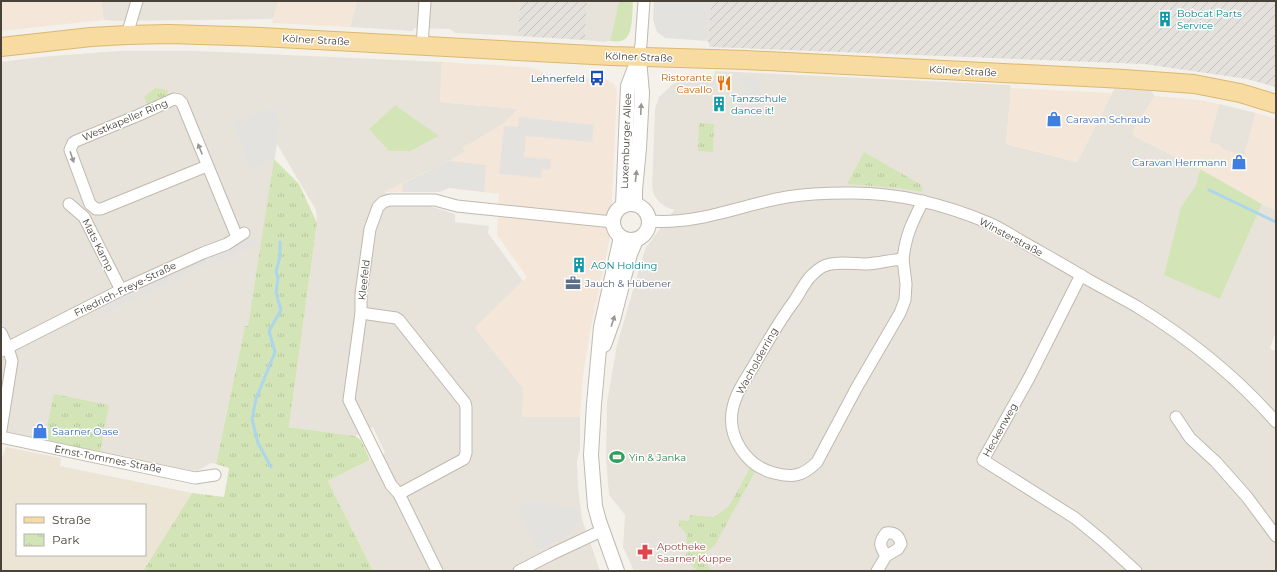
<svg xmlns="http://www.w3.org/2000/svg" width="1277" height="572" font-family="Montserrat,sans-serif">
<defs>
<pattern id="industrial-furrows" width="10" height="10" patternUnits="userSpaceOnUse"><rect width="10" height="10" fill="#e4e0dc"/><path d="M-1 1l2-2M0 10L10 0M9 11l2-2" fill="none" stroke="#c5c1be"/></pattern>
<pattern id="park-tufts" width="24" height="20" patternUnits="userSpaceOnUse"><rect width="24" height="20" fill="#d3e5b7"/><path d="M3 7l-1-3M5 7V3M7 7l1-3M15 17l-1-3M17 17v-4M19 17l1-3" fill="none" stroke="#b7c69e"/></pattern>
</defs>
<rect width="100%" height="100%" fill="#f4f1eb"/>
<g fill="#e8e3da" fill-rule="evenodd">
<path d="M 101,1 L 279,1 L 273,19 L 116,21 L 104,20 Z"/>
<path d="M 357,1 L 520,1 L 518,36 L 455,33 L 450,29 L 414,28 L 413,31 L 350,27 Z"/>
<path d="M 587,1 L 619,1 L 611,38 L 609,41 L 605,42 L 585,40 Z"/>
<path d="M 118,51 L 198,51 L 442,62 L 440,102 L 519,109 L 503,124 L 463,148 L 465,152 L 449,161 L 384,192 L 455,214 L 455,222 L 489,226 L 488,233 L 523,281 L 475,328 L 523,388 L 523,417 L 580,417 L 580,449 L 577,461 L 578,486 L 582,519 L 600,571 L 373,571 L 328,481 L 385,453 L 373,427 L 355,436 L 289,427 L 317,223 L 316,210 L 277,144 L 248,327 L 245,326 L 216,464 L 211,463 L 199,470 L 193,471 L 1,432 L 1,62 L 40,57 ZM 395,105 L 438,136 L 369,129 Z"/>
<path d="M 715,71 L 1010,85 L 1011,88 L 1006,144 L 1077,162 L 1114,89 L 1150,90 L 1155,96 L 1133,131 L 1134,136 L 1200,169 L 1196,185 L 1181,207 L 1220,299 L 1262,204 L 1276,210 L 1276,332 L 1270,348 L 1276,352 L 1276,571 L 634,571 L 623,547 L 625,515 L 609,495 L 606,459 L 607,402 L 617,345 L 645,249 L 674,210 L 666,207 L 659,202 L 654,195 L 652,187 L 655,109 L 659,97 L 674,83 L 685,81 L 686,74 L 714,76 Z"/>
<path d="M 1219,104 L 1256,113 L 1244,156 L 1224,150 L 1209,142 Z"/>
</g>
<g fill="#f4e7d9">
<path d="M 1,1 L 101,1 L 104,20 L 1,31 Z"/>
<path d="M 278,1 L 357,1 L 350,27 L 272,23 Z"/>
<path d="M 442,62 L 526,67 L 536,69 L 550,76 L 605,79 L 614,84 L 617,92 L 610,238 L 590,332 L 583,376 L 580,417 L 522,417 L 523,388 L 475,328 L 527,277 L 497,235 L 499,194 L 449,188 L 439,192 L 384,192 L 449,161 L 465,152 L 463,148 L 503,124 L 518,109 L 440,102 Z"/>
<path d="M 1011,88 L 1112,93 L 1077,162 L 1006,144 Z"/>
<path d="M 1155,96 L 1199,100 L 1219,104 L 1209,142 L 1220,145 L 1224,150 L 1244,156 L 1256,113 L 1276,119 L 1276,210 L 1262,204 L 1200,169 L 1134,136 L 1132,131 Z"/>
</g>
<g fill="url(#industrial-furrows)">
<path d="M 520,1 L 587,1 L 585,40 L 518,36 Z"/>
<path d="M 711,1 L 1276,1 L 1276,87 L 1247,79 L 1144,64 L 710,47 L 708,41 Z"/>
</g>
<path fill="#ece5d6" fill-rule="evenodd" d="M 6,447 L 61,458 L 60,466 L 192,493 L 143,571 L 1,571 L 1,458 L 2,458 ZM 17,505 L 145,505 L 145,555 L 17,555 Z"/>
<g fill="#d3e5b7">
<path d="M 619,1 L 633,1 C 632,11 634,39 621,41 C 618,42 613,41 609,41 L 611,38 Z"/>
<path d="M 395,105 L 439,136 L 410,151 L 389,151 L 369,129 Z"/>
<path d="M 1200,169 L 1262,204 L 1220,299 L 1164,275 L 1181,207 L 1196,185 Z"/>
</g>
<g fill="url(#park-tufts)">
<path d="M 155,88 L 168,90 L 167,97 L 148,106 L 144,97 Z"/>
<path d="M 699,123 L 714,124 L 713,152 L 698,151 Z"/>
<path d="M 864,152 L 920,184 L 923,189 L 922,192 L 898,188 L 847,184 Z"/>
<path d="M 274,159 L 299,184 L 317,223 L 289,427 L 355,436 L 361,440 L 370,460 L 328,481 L 373,571 L 143,571 L 192,493 L 224,497 L 229,468 L 216,464 L 245,326 L 248,326 Z"/>
<path d="M 54,394 L 109,405 L 100,452 L 44,441 Z"/>
<path d="M 750,468 L 755,472 L 715,545 L 701,557 L 712,571 L 697,571 L 686,558 L 687,535 L 679,525 L 679,520 L 689,521 L 690,515 L 714,517 L 729,506 Z"/>
</g>
<g fill="#e4e2df">
<path d="M 654,1 L 711,1 L 708,41 L 665,38 L 657,32 L 653,20 Z"/>
<path d="M 686,74 L 707,75 L 707,86 L 685,85 Z"/>
<path d="M 759,76 L 761,96 L 760,110 L 734,111 L 734,99 L 744,99 L 745,82 L 737,82 L 737,77 Z"/>
<path d="M 273,107 L 280,123 L 274,159 L 251,168 L 233,123 Z"/>
<path d="M 519,117 L 594,125 L 592,142 L 526,136 L 524,157 L 551,159 L 550,170 L 542,169 L 541,178 L 499,174 L 504,126 L 518,127 Z"/>
<path d="M 449,161 L 486,165 L 484,192 L 449,188 L 439,192 L 403,192 L 402,184 Z"/>
<path d="M 255,238 L 257,245 L 211,264 L 208,256 Z"/>
<path d="M 205,258 L 208,265 L 183,274 L 181,268 Z"/>
<path d="M 180,269 L 183,275 L 101,315 L 98,308 Z"/>
<path d="M 526,502 L 575,507 L 580,517 L 570,534 L 538,550 L 519,512 Z"/>
</g>
<g fill="none" stroke-linecap="round" stroke-linejoin="round">
<g stroke="#add5ec" stroke-width="3">
<path d="M 1209,190 L 1276,222"/>
<path d="M 271,467 L 258,443 L 252,419 L 256,399 L 275,352 L 269,331 L 281,310 L 276,293 L 278,278 L 276,272 L 280,256 L 280,242"/>
</g>
<g stroke="#c0b9ae" stroke-width="13">
<g id="minor">
<path d="M 127,35 L 137,1"/>
<path d="M 422,46 L 425,1"/>
<path d="M 639,57 L 641,44 L 644,1"/>
<path d="M 207,166 L 101,209 L 96,209 L 90,204 L 70,150 L 73,143 L 76,141 L 139,115 L 174,99 L 179,100 L 182,103 L 237,237"/>
<path d="M 69,204 L 84,217 L 121,290"/>
<path d="M 650,221 C 699,225 740,205 787,197 C 805,194 829,193 847,193 C 896,192 944,204 989,223 C 1001,228 1012,236 1023,242 C 1044,254 1066,266 1087,279 C 1103,288 1120,297 1136,306 C 1188,338 1236,376 1276,422"/>
<path d="M 903,259 L 906,284 L 905,300 L 900,313 L 857,387 L 817,462 C 803,476 793,478 774,473 C 746,466 726,436 733,407 C 736,393 745,380 753,367 C 766,344 779,321 795,300 C 800,292 804,284 810,277 C 814,273 819,268 824,266 C 835,261 854,264 867,264 C 879,263 891,260 903,259 Z"/>
<path d="M 903,259 C 906,234 912,223 923,201"/>
<path d="M 1081,275 L 1029,378 L 983,460 L 1075,518 L 1103,541 L 1136,571"/>
<path d="M 361,313 L 396,318 L 399,320 L 465,403 L 466,407 L 466,453 L 464,459 L 399,494"/>
<path d="M 1,333 L 8,348 L 12,361 L 1,430"/>
<path d="M 1,351 L 121,290 L 203,253 L 227,244 L 244,233"/>
<path d="M 1176,417 L 1190,438 L 1216,462 L 1247,497 L 1276,536"/>
<path d="M 1,437 L 195,478 L 215,475"/>
<path d="M 437,571 L 399,494 L 391,485 L 349,400 L 361,313 L 361,294 L 370,229 L 378,207 L 383,202 L 390,200 L 435,200 L 457,206 L 613,222"/>
<path d="M 519,571 L 552,554 L 601,531"/>
<path d="M 877,571 L 886,556 L 898,549 L 901,544 C 899,536 895,532 886,533 C 878,543 880,546 886,556"/>
</g>
</g>
<g stroke="#c0b9ae" stroke-width="16">
<g id="tertiary">
<circle cx="631" cy="222" r="18"/>
<path d="M 635,204 L 635,190 L 639,148 L 642,93 L 639,59"/>
<path d="M 623,206 L 628,86 L 639,57"/>
<path d="M 604,345 L 613,320 L 630,254 L 636,240"/>
<path d="M 617,571 L 599,521 L 595,506 L 591,455 L 594,404 L 601,327 L 621,237"/>
</g>
</g>
<g stroke="#dcb771" stroke-width="20">
<path id="primary" d="M 1,47 L 91,37 L 127,35 L 169,34 L 261,37 L 611,56 L 746,60 L 1124,79 L 1194,84 L 1240,93 L 1276,104"/>
</g>
<use href="#minor" stroke="#fff" stroke-width="11"/>
<use href="#tertiary" stroke="#fff" stroke-width="14"/>
<use href="#primary" stroke="#f7dba1" stroke-width="18"/>
</g>
<defs><path id="oneway-solid" d="M-6-.8H1V-3.2L6.5 0L1 3.2V.8H-6Z"/></defs>
<g fill="#9a9792">
<use href="#oneway-solid" transform="translate(641 109) rotate(-87)"/>
<use href="#oneway-solid" transform="translate(200 149) rotate(-112)"/>
<use href="#oneway-solid" transform="translate(72 157) rotate(71)"/>
<use href="#oneway-solid" transform="translate(636 176) rotate(-84)"/>
<use href="#oneway-solid" transform="translate(613 321) rotate(-72)"/>
</g>
<defs>
<g id="building-bare" transform="scale(1.2)"><path d="M-4-6H4V6H1V3H-1V6H-4ZM-2.5-4.3h1.7v1.8h-1.7ZM.8-4.3h1.7v1.8H.8ZM-2.5-1h1.7V.8h-1.7ZM.8-1h1.7V.8H.8Z" fill="#0f9aa8" stroke="#fff" stroke-width="2.5" paint-order="stroke"/></g>
<g id="bus-bare" transform="scale(1.2)"><path d="M-5-6H5V4H4V6H2V4H-2V6H-4V4H-5ZM-3.5-4V0h7V-4ZM-3.5 1.2v1.5H-2V1.2ZM2 1.2v1.5H3.5V1.2Z" fill="#1a4fb4" stroke="#fff" stroke-width="2.5" paint-order="stroke"/></g>
<g id="restaurant-bare" transform="scale(1.2)"><path d="M-5-6h1v4h1v-4h1v4h1v-4h1v5L-1.5 .5V6h-2V.5L-5-1ZM5-6V6H3V1.5H1.5Q1.5-4 5-6Z" fill="#e8710a" stroke="#fff" stroke-width="2.5" paint-order="stroke"/></g>
<g id="shop-bare" transform="scale(1.2)"><path d="M-5-2.5h2.3a2.7 3.5 0 0 1 5.4 0H5L5.5 6h-11ZM-1.5-2.5h3a1.5 2.3 0 0 0-3 0Z" fill="#3f7fe0" stroke="#fff" stroke-width="2.5" paint-order="stroke"/></g>
<g id="office-bare" transform="scale(1.2)"><path d="M-6-3h4V-5.5h4V-3h4V5H-6ZM-1-4.5V-3h2v-1.5ZM-6 0V1H6V0Z" fill="#5c6f8a" stroke="#fff" stroke-width="2.5" paint-order="stroke"/></g>
<g id="stadium-bare" transform="scale(1.2)"><path d="M0-5a6.5 5 0 1 0 0 10a6.5 5 0 1 0 0-10ZM-3.5-1.8h7v3.6h-7Z" fill="#2e9e5b" stroke="#fff" stroke-width="2.5" paint-order="stroke"/></g>
<g id="pharmacy-bare" transform="scale(1.2)"><path d="M-2-6h4v4h4v4h-4v4h-4v-4h-4v-4h4Z" fill="#e0444e" stroke="#fff" stroke-width="2.5" paint-order="stroke"/></g>
</defs>
<g fill-rule="evenodd">
<use href="#building-bare" x="1165" y="19"/>
<use href="#bus-bare" x="597" y="78"/>
<use href="#restaurant-bare" x="724" y="83"/>
<use href="#building-bare" x="719" y="104"/>
<use href="#shop-bare" x="1054" y="119"/>
<use href="#shop-bare" x="1239" y="162"/>
<use href="#building-bare" x="579" y="265"/>
<use href="#office-bare" x="573" y="283"/>
<use href="#shop-bare" x="40" y="431"/>
<use href="#stadium-bare" x="617" y="457"/>
<use href="#pharmacy-bare" x="645" y="552"/>
</g>
<g text-anchor="middle" dominant-baseline="central" stroke-width="3" stroke-linejoin="round" paint-order="stroke">
<g font-size="10" fill="#0d838f" stroke="#fff" text-anchor="start">
<text x="1177" y="13">Bobcat Parts<tspan x="1177" dy="12">Service</tspan></text>
<text x="731" y="98">Tanzschule<tspan x="731" dy="12">dance it!</tspan></text>
<text x="591" y="265">AON Holding</text>
</g>
<g font-size="10" fill="#484239" stroke="#fff">
<text transform="translate(316 40) rotate(3)">Kölner Straße</text>
<text transform="translate(639 57) rotate(2)">Kölner Straße</text>
<text transform="translate(963 71) rotate(3)">Kölner Straße</text>
<text transform="translate(125 120) rotate(-23)">Westkapeller Ring</text>
<text transform="translate(626 141) rotate(-88)">Luxemburger Allee</text>
<text transform="translate(1011 237) rotate(28)">Winsterstraße</text>
<text transform="translate(98 245) rotate(63)">Mats Kamp</text>
<text transform="translate(364 280) rotate(-84)">Kleefeld</text>
<text transform="translate(125 289) rotate(-26)">Friedrich-Freye-Straße</text>
<text transform="translate(757 361) rotate(-61)">Wacholderring</text>
<text transform="translate(1000 430) rotate(-61)">Heckenweg</text>
<text transform="translate(108 459) rotate(11)">Ernst-Tommes-Straße</text>
</g>
<g font-size="10" fill="#c56008" stroke="#fff" text-anchor="end">
<text x="712" y="77">Ristorante<tspan x="712" dy="12">Cavallo</tspan></text>
</g>
<g font-size="10" fill="#164399" stroke="#fff" text-anchor="end">
<text x="585" y="78">Lehnerfeld</text>
</g>
<g font-size="10" fill="#366cbe" stroke="#fff" text-anchor="start">
<text x="1066" y="119">Caravan Schraub</text>
<text x="1227" y="162" text-anchor="end">Caravan Herrmann</text>
<text x="52" y="431">Saarner Oase</text>
</g>
<g font-size="10" fill="#4e5e75" stroke="#fff" text-anchor="start">
<text x="585" y="283">Jauch &amp; Hübener</text>
</g>
<g font-size="10" fill="#27864d" stroke="#fff" text-anchor="start">
<text x="629" y="457">Yin &amp; Janka</text>
</g>
<g font-size="10" fill="#be3a42" stroke="#fff" text-anchor="start">
<text x="657" y="546">Apotheke<tspan x="657" dy="12">Saarner Kuppe</tspan></text>
</g>
</g>
<rect width="1277" height="572" fill="none" stroke="#484239" stroke-width="4"/>
<rect x="16" y="504" width="130" height="52" fill="#ffffff" stroke="#b6b3b0"/>
<rect x="24" y="517" width="20" height="6" fill="#f7dba1" stroke="#b6b3b0"/>
<text x="52" y="524" font-size="12" fill="#484239">Straße</text>
<rect x="24" y="534" width="20" height="12" fill="url(#park-tufts)" stroke="#b6b3b0"/>
<text x="52" y="544" font-size="12" fill="#484239">Park</text>
</svg>
